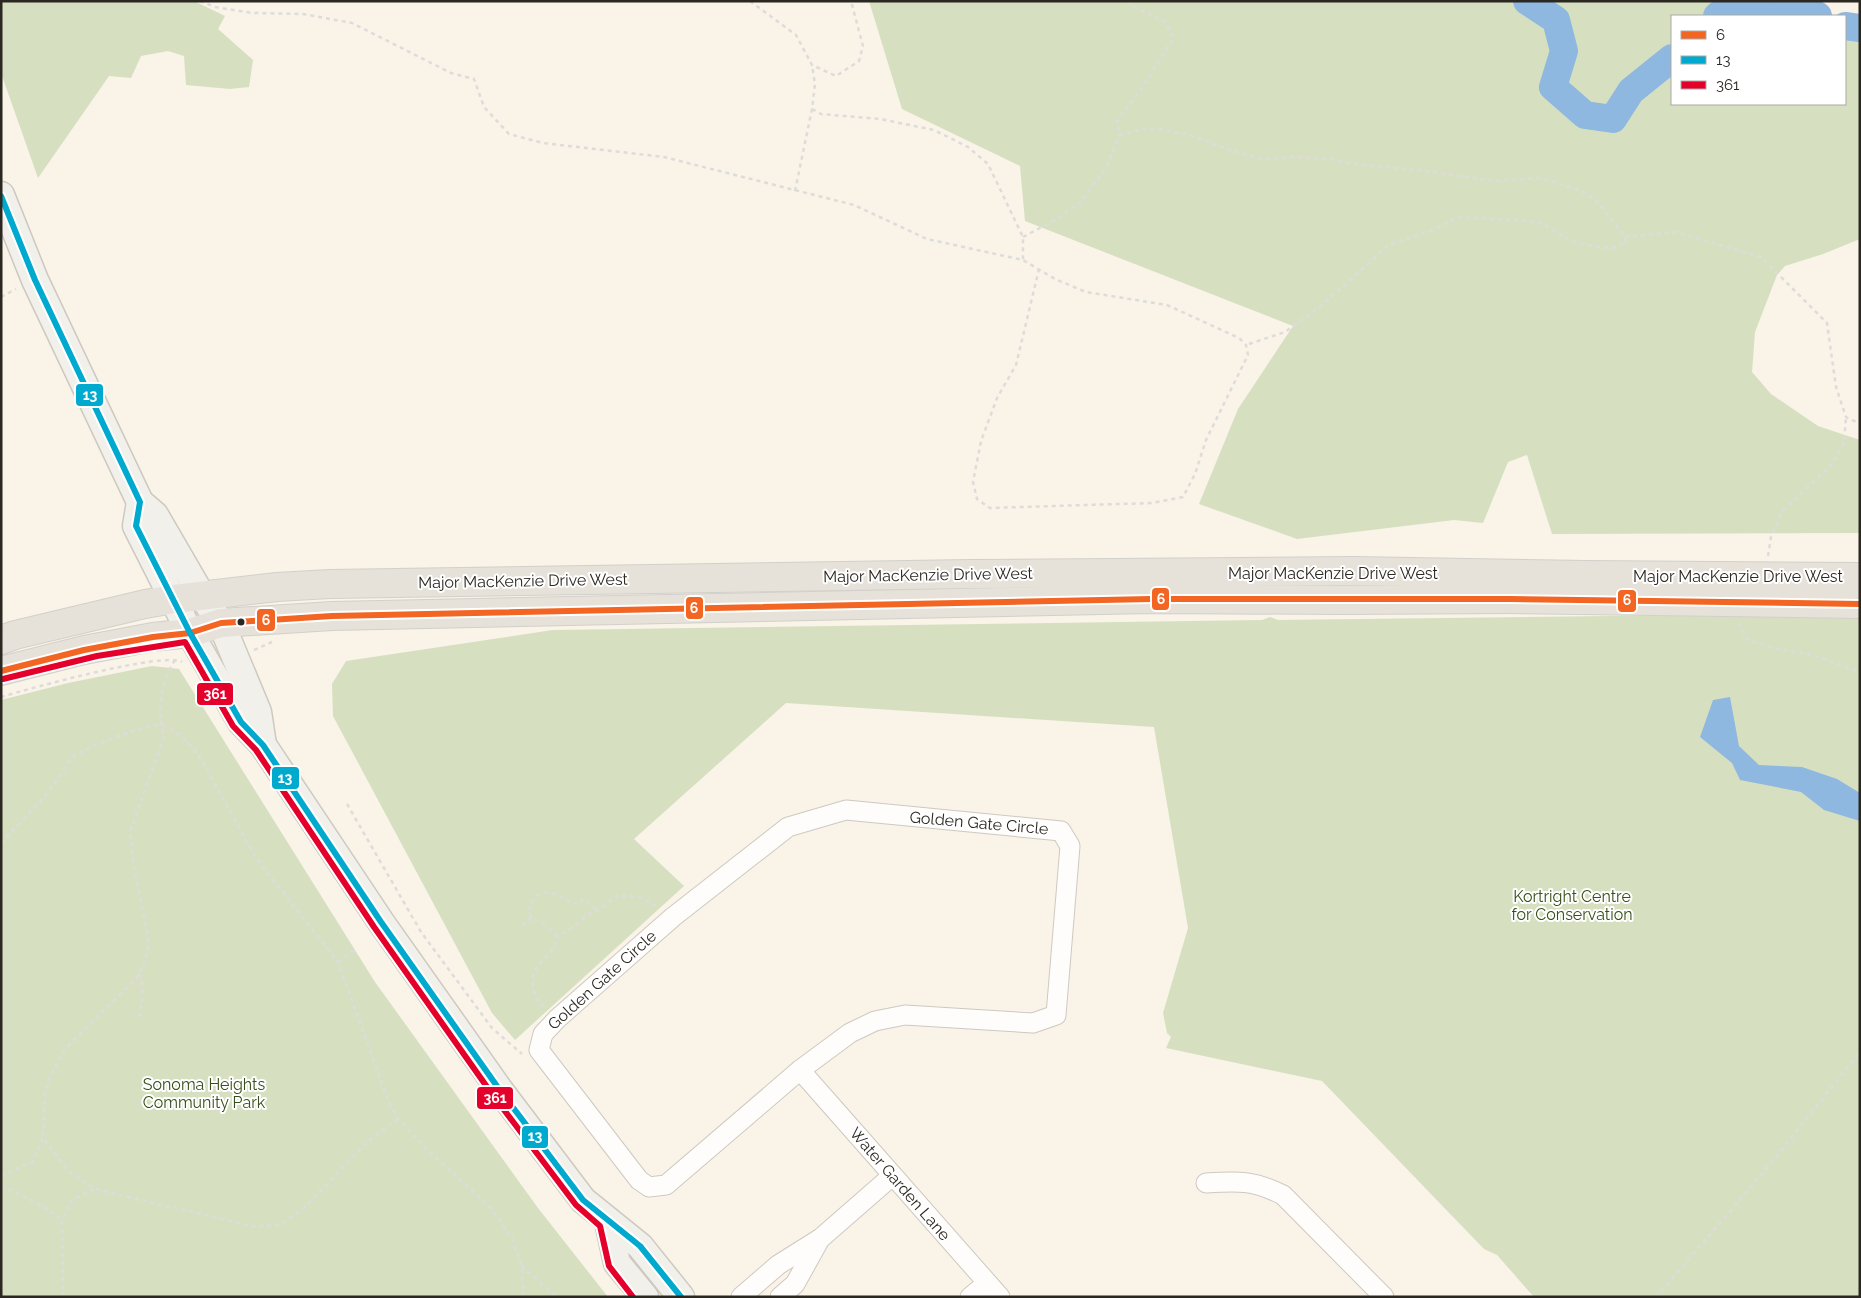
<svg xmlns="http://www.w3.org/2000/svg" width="1861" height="1298" font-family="Raleway,sans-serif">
<rect width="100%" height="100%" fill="#f9f3e8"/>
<g fill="#d6e0c0">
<path d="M 1,1 L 194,1 L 225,16 L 218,29 L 253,60 L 249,87 L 230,89 L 186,85 L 184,56 L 168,51 L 141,56 L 131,78 L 109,76 L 38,178 L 1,73 Z"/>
<path d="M 869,1 L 1721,1 L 1720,7 L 1730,12 L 1748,16 L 1672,16 L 1672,104 L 1845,104 L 1845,37 L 1860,41 L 1860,239 L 1823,254 L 1785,266 L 1777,275 L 1755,332 L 1752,372 L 1771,394 L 1818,426 L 1860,440 L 1860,533 L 1552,534 L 1527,455 L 1508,462 L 1483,523 L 1454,520 L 1297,539 L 1199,504 L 1238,409 L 1293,326 L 1025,221 L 1020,166 L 902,109 Z"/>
<path d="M 1860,613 L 1860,1297 L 1534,1297 L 1497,1255 L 1484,1249 L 1322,1081 L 1166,1048 L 1171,1037 L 1167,1033 L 1163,1013 L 1188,928 L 1154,727 L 786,703 L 634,839 L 684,886 L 515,1040 L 492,1013 L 333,716 L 332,684 L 346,661 L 553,630 L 1262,620 L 1270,617 L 1278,620 Z"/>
<path d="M 152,666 L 179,669 L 375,982 L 538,1208 L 608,1297 L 1,1297 L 1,700 L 68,683 Z"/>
</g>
<path fill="#8eb8e0" d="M 1730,697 L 1739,746 L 1759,765 L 1802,767 L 1837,779 L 1860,793 L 1860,821 L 1824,810 L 1801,792 L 1740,780 L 1732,763 L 1700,737 L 1713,700 Z"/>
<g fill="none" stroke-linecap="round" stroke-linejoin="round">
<g stroke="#8eb8e0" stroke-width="28">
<path d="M 1527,1 L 1556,20 L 1564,51 L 1553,87 L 1585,115 L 1613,119 L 1631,91 L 1672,58"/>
<path d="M 1759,1 L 1782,6 L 1803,6 L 1818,16"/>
<path d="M 1717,16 L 1728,7 L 1755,1"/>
<path d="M 1845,26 L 1860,28"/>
</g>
<g stroke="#cec9c0" stroke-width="21">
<g id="street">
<path d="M 846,810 L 1061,831 L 1070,846 L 1056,1015 L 1033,1023 L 905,1015 L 875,1021 L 850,1033 L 800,1070 L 666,1185 L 649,1187 L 639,1180 L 539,1050 L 543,1034 L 557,1019 L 673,917 L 788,827 Z"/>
<path d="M 800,1070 L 1000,1297"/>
<path d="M 1206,1183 C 1238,1181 1253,1180 1283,1195 L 1384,1297"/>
<path d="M 741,1297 L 778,1265 L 821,1238 L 892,1176"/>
<path d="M 780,1297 L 795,1284 L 820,1239"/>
<path d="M 970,1297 L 987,1283"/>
</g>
</g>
<g stroke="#cec9c0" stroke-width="29">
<g id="secondary">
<path d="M 1,195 L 35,280 L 140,502 L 155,515 L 202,596 L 221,623 L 258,712 L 263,745"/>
<path d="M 140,502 L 136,526 L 190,633 L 241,722 L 263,745 L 381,922 L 499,1089 L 583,1200 L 640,1246 L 681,1297"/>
<path d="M 608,1221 L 617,1263 L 645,1297"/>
</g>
</g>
<g stroke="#d2d0cb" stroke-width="30">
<g id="primary">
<path d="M 1,640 L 15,635 L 145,604 L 174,599 L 277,587 L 330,584 L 971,574 L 1353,571 L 1586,575 L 1860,577"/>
<path d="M 1,671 L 84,650 L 153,637 L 190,633 L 221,623 L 332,616 L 1151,599 L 1343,600 L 1510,599 L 1860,604"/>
</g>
</g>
<g stroke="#dedcda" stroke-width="2.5" stroke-dasharray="4 4" stroke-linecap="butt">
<path d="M 200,1 L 215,7 L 252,13 L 303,14 L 352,23 L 451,73 L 474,79 L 484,107 L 509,134 L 543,143 L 664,157 L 854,205 L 927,239 L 1023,260 L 1055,279 L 1086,292 L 1167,305 L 1239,338 L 1246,345 L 1248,355 L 1206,440 L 1195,474 L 1183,497 L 1152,503 L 990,508 L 977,499 L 973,482 L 981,441 L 997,398 L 1016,365 L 1039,269"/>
<path d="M 750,1 L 796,35 L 812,65 L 836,76 L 859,61 L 863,46 L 851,1"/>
<path d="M 1128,1 L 1132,6 L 1164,21 L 1174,37 L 1144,85 L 1117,121 L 1120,135 L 1144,129 L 1159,129 L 1190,135 L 1230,150 L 1262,159 L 1295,157 L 1330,159 L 1352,164 L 1426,171 L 1495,181 L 1542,178 L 1579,190 L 1596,200 L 1625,237 L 1626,242 L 1614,248 L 1596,247 L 1571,241 L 1543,224 L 1528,221 L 1458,217 L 1433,230 L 1389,245 L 1321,306 L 1285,332 L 1246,345"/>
<path d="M 812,109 L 821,114 L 880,119 L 934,130 L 968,147 L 988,164 L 1023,237 L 1023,260"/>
<path d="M 795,191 L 812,109 L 815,84 L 812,65"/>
<path d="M 1023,237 L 1055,220 L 1081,202 L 1108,165 L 1119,135"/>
<path d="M 1625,237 L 1675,232 L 1761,257 L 1827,323 L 1836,387 L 1846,417 L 1860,424"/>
<path d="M 1,297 L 16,289"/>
<path d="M 1768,556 L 1771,537 L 1781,513 L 1833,463 L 1844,443 L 1846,417"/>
<path d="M 1739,623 L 1748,640 L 1769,647 L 1812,655 L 1860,672"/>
<path d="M 254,650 L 272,642"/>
<path d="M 175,660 C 160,683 157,711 164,737 L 130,832 L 134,867 L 148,936 L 148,948 L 144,963 L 139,974 L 132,983 L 64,1050 L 50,1077 L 45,1092 L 43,1138 L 68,1171 L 95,1189 L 256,1227 L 281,1224 L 303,1209 L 367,1142 L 398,1119"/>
<path d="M 1,697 C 28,689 164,651 182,662"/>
<path d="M 347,804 L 421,932 L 492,1028 L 522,1054"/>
<path d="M 1,843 C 19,823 39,805 55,783 C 61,776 65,764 72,758 C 80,749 149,723 161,725 C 177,728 192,747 201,759 L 256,858 L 338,962 L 388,1100 L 398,1119 L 433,1155 L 490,1207 L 512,1239 L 522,1266 L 523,1297"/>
<path d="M 522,926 L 531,918"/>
<path d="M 557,936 L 540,921 L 531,918 C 529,911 529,905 534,899 C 548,882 564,903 579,904 L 582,900 L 586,900 L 596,910"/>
<path d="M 338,962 L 356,949"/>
<path d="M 544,1007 C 538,1003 536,998 534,991 C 526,961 557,958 557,936 L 566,932 L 591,913 L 600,909 L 615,897 L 620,895 L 639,897 L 659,908"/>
<path d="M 139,1017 C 142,1002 145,988 139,974"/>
<path d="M 1,1176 L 32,1162 L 43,1138"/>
<path d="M 1,1186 C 23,1195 44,1205 62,1221"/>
<path d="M 522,1266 L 557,1297"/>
<path d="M 63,1297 L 62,1221 L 71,1201 L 94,1189"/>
<path d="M 1656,1297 L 1758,1179 L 1860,1052"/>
</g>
<use href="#street" stroke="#fefdfc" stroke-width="19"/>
<use href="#secondary" stroke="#f2f0eb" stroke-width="26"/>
<use href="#primary" stroke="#e6e2da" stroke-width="28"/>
<g stroke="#fff" stroke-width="10">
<path id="bus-1" d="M 1,671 L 84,650 L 153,637 L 190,633 L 221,623 L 332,616 L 1151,599 L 1510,599 L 1860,604"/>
</g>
<g stroke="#fff" stroke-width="10">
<path id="bus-2" d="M 1,196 L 35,280 L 140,502 L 136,526 L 190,633 L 241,722 L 263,745 L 381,922 L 499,1089 L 583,1200 L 640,1246 L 681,1297"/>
</g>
<g stroke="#fff" stroke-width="10">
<path id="bus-3" d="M 3,679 L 97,656 L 185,642 L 233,726 L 256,750 L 374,927 L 492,1094 L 576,1205 L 600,1226 L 609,1266 L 633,1297"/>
</g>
<use href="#bus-1" stroke="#f26522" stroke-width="6"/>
<use href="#bus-2" stroke="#00a9ce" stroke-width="6"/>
<use href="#bus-3" stroke="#e4002b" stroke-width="6"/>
</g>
<circle fill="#2b2721" stroke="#fff" stroke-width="2" cx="241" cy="622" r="4.5"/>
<g text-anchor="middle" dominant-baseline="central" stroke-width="4" stroke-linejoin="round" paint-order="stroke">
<g font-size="16" fill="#2b2721" stroke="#fff">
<text x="1333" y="573">Major MacKenzie Drive West</text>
<text transform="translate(928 575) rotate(-1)">Major MacKenzie Drive West</text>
<text x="1738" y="576">Major MacKenzie Drive West</text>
<text transform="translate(523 581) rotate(-1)">Major MacKenzie Drive West</text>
<text transform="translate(979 823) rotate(5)">Golden Gate Circle</text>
<text transform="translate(602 980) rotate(-42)">Golden Gate Circle</text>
<text transform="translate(900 1184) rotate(49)">Water Garden Lane</text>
</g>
<g font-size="16" fill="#374f18" stroke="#fff">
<text x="1572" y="896">Kortright Centre<tspan x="1572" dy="18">for Conservation</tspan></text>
<text x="204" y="1084">Sonoma Heights<tspan x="204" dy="18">Community Park</tspan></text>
</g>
</g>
<g stroke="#fff" stroke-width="2">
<rect x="75" y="383" width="29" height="24" rx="5" fill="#00a9ce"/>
<rect x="1151" y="587" width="19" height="24" rx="5" fill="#f26522"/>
<rect x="1617" y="589" width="20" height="24" rx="5" fill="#f26522"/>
<rect x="685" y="596" width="19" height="24" rx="5" fill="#f26522"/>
<rect x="256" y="608" width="20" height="24" rx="5" fill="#f26522"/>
<rect x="196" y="682" width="38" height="24" rx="5" fill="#e4002b"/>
<rect x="271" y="766" width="29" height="24" rx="5" fill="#00a9ce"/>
<rect x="476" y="1086" width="38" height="24" rx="5" fill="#e4002b"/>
<rect x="521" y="1125" width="28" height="24" rx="5" fill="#00a9ce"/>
</g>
<g font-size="14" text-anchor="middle" font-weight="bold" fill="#fff">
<text x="90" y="400">13</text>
<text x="1161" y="604">6</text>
<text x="1627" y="605">6</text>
<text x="694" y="613">6</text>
<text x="266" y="625">6</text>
<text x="215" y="699">361</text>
<text x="285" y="783">13</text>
<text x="495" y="1103">361</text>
<text x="535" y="1141">13</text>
</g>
<rect width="1861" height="1298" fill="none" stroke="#2b2721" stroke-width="5"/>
<rect x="1671" y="15" width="175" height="90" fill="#ffffff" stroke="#aaa9a6"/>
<rect x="1681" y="31" width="25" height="8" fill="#f26522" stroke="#aaa9a6"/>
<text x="1716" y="40" font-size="15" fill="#2b2721">6</text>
<rect x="1681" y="56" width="25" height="8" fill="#00a9ce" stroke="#aaa9a6"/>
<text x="1716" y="65" font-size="15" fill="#2b2721">13</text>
<rect x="1681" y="81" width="25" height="8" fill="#e4002b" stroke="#aaa9a6"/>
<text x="1716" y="90" font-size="15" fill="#2b2721">361</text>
</svg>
